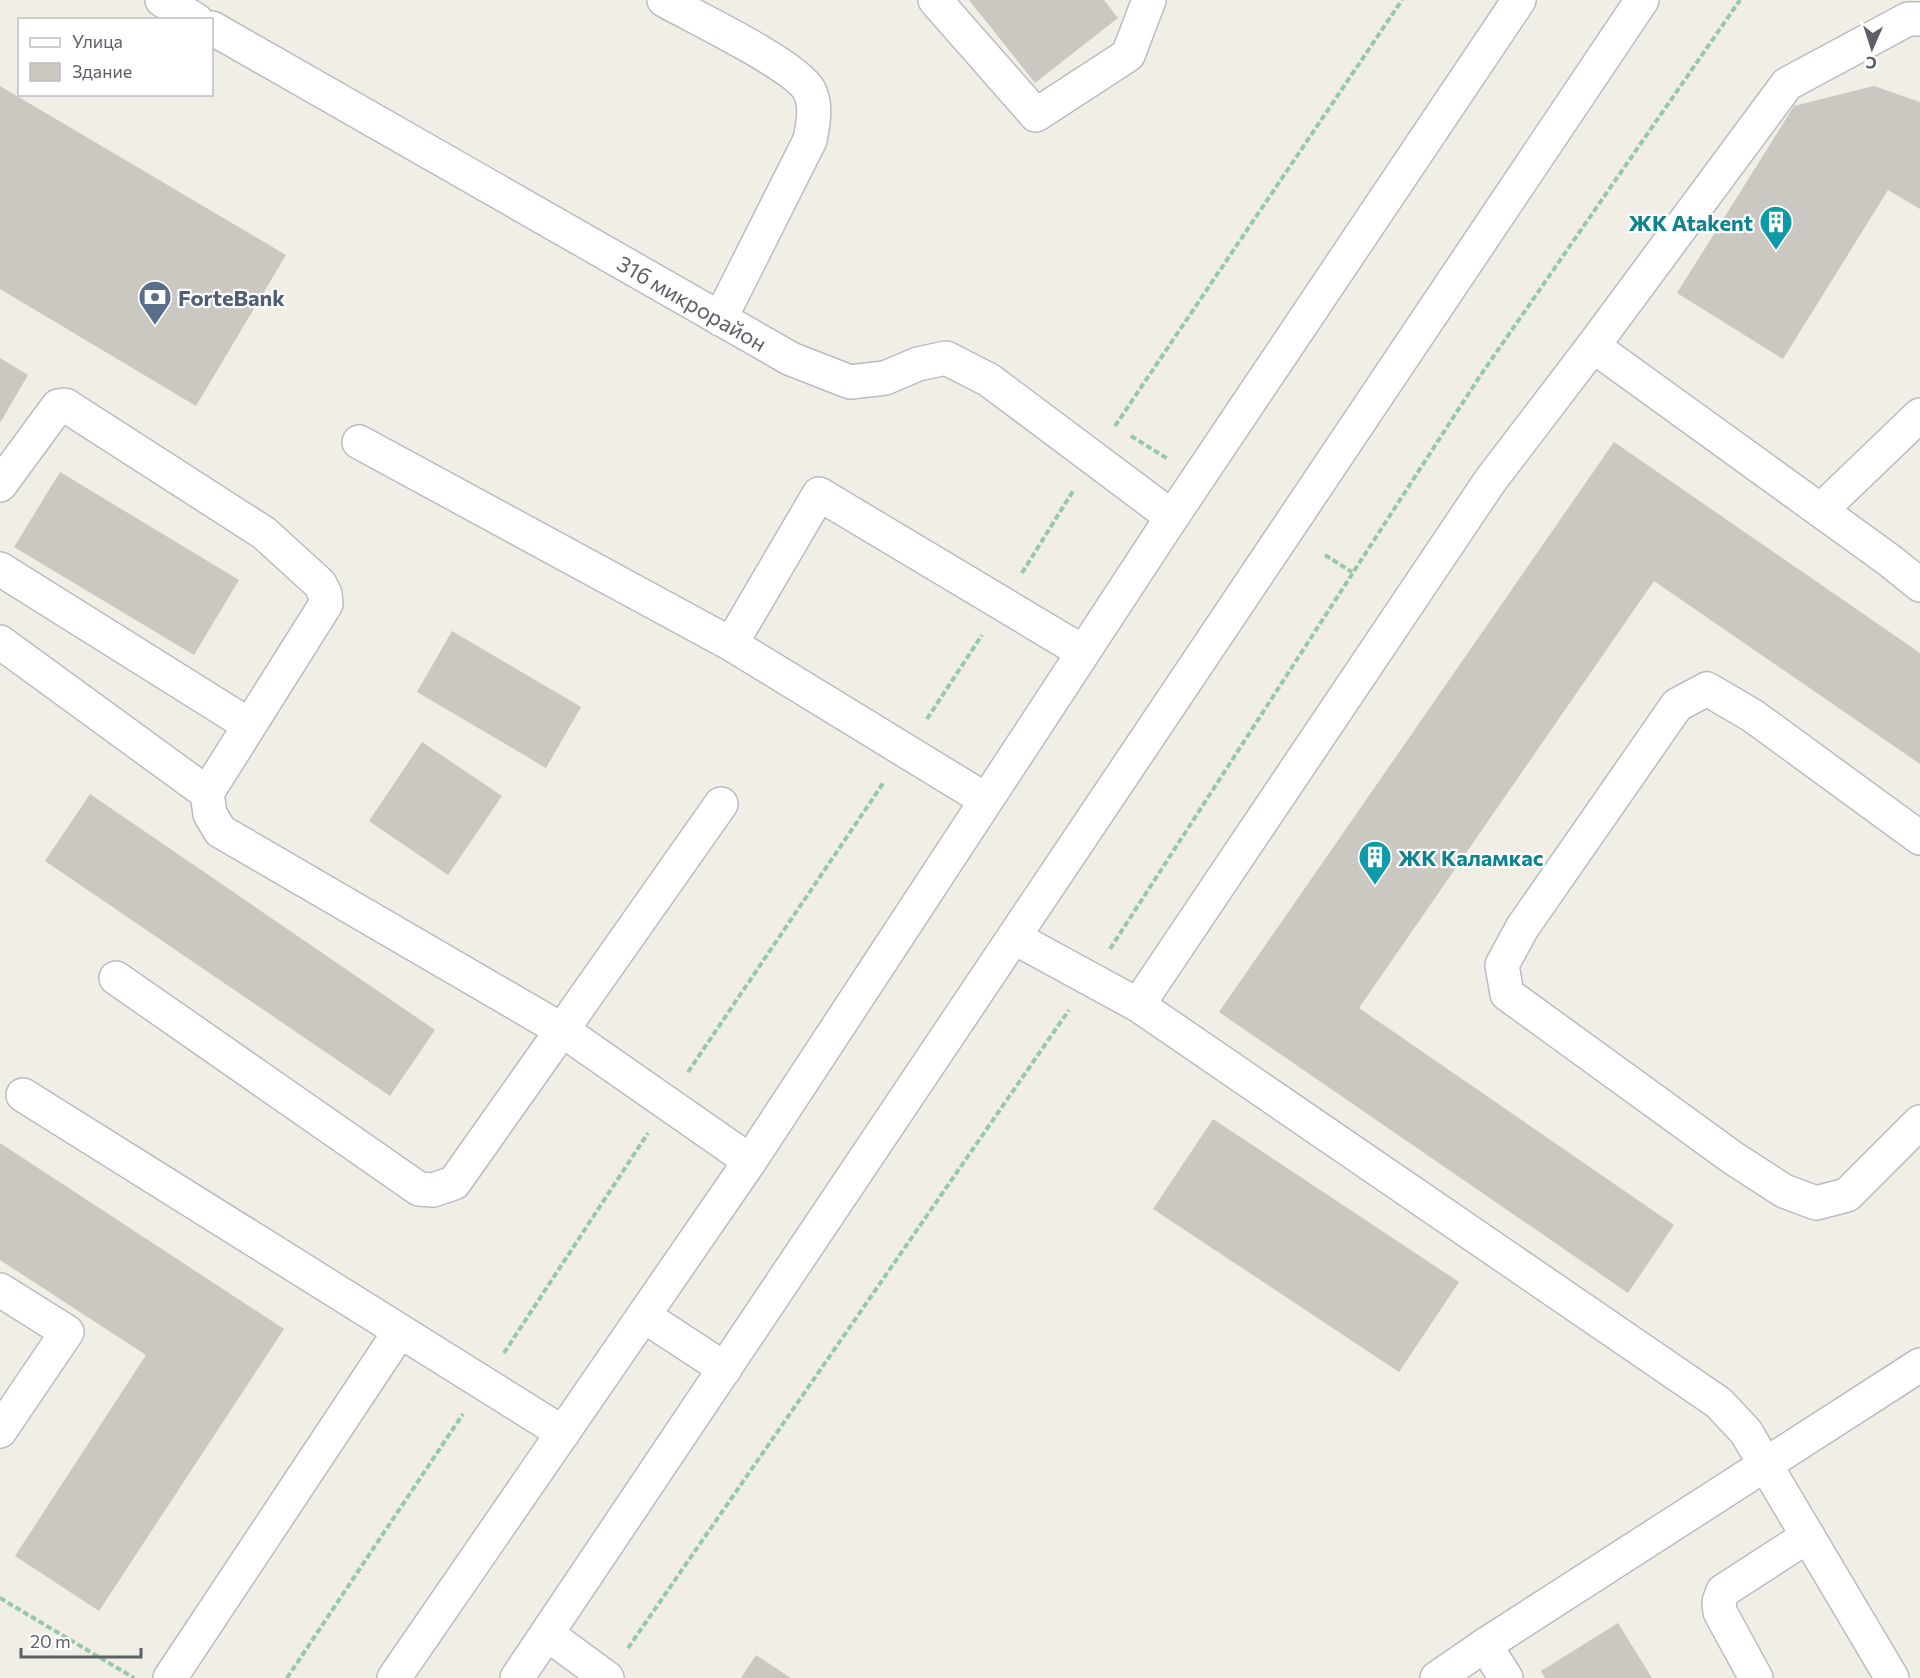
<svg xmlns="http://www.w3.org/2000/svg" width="1920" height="1678" font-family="Commissioner,sans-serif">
<rect width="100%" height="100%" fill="#f0eee5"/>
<g fill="#cbc8c2">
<path d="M 969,0 L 1104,0 L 1118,18 L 1035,83 Z"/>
<path d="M 0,86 L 286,255 L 196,406 L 0,289 Z"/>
<path d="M 1874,86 L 1920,102 L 1920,209 L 1888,190 L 1783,359 L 1677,293 L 1794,106 Z"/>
<path d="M 0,358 L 28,375 L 0,423 Z"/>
<path d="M 1614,442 L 1920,653 L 1920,764 L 1654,581 L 1359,1008 L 1674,1225 L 1628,1293 L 1219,1012 Z"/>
<path d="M 60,472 L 239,580 L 194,655 L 14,547 Z"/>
<path d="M 452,631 L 581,707 L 546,768 L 417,692 Z"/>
<path d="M 422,742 L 502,796 L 448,875 L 369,821 Z"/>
<path d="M 90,794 L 435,1030 L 390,1096 L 45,861 Z"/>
<path d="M 1213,1119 L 1459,1282 L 1399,1372 L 1153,1209 Z"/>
<path d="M 0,1143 L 284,1329 L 99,1611 L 15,1556 L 146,1355 L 0,1260 Z"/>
<path d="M 1618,1623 L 1652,1678 L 1545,1678 L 1541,1671 Z"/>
<path d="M 756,1655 L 791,1678 L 741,1678 Z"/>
</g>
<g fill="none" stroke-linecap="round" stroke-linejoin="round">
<g stroke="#babcc2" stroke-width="36">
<g id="minor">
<path d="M 162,0 L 196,20"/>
<path d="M 664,0 C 694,17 794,64 809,90 C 817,105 813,125 810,140 L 720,319"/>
<path d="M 935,0 L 1036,115 L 1128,55 L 1149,0"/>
<path d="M 212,28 L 791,359 L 850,382 L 885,378 L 918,364 L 946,358 L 989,380 L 1172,517"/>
<path d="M 1593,346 L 1787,84 L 1908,19 L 1920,19"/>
<path d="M 359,442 L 731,644"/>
<path d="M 0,485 L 58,406 L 65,405 L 264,533 L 320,584 L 325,594 L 326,604 L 207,793 L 210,814 L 220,831 L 562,1030 L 721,804"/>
<path d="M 1821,510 L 1920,415"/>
<path d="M 0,569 L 249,725"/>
<path d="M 0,642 L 207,793"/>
<path d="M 986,800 L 731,644 L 819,494 L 1083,652"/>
<path d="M 1920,838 L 1753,716 L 1707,689 L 1677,705 L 1522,928 L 1502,965 L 1507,994 L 1733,1158 L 1784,1191 L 1816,1203 L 1847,1195 L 1920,1122"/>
<path d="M 1015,938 L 1138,1005"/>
<path d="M 116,978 L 419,1189 L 433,1190 L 454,1183 L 562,1030 L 750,1161"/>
<path d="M 23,1095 L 563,1433"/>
<path d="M 0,1290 L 67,1332 L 0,1431"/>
<path d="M 644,1316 L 725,1369"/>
<path d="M 547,1634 L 607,1678"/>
<path d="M 170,1678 L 400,1331"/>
<path d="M 394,1678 L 750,1161 L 1172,517 L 1519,0"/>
<path d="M 517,1678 L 1642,0"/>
<path d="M 1437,1678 L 1485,1645"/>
<path d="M 1506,1678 L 1485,1645 L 1920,1365"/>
<path d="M 1756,1678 L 1720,1612 L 1719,1602 L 1723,1591 L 1808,1536"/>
<path d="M 1892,1678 L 1746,1432 L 1719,1403 L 1138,1005 L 1490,481 L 1593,346 L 1889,560 L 1920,585"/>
</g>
</g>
<g stroke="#97c8a8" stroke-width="4" stroke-dasharray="6 3" stroke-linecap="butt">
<path d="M 1115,426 L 1402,0"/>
<path d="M 1131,436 L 1168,459"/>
<path d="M 1325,555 L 1352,572"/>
<path d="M 1022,573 L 1073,491"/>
<path d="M 927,719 L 982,635"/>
<path d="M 1110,949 L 1480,376 L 1740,0"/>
<path d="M 688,1072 L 884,782"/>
<path d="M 504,1353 L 648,1133"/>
<path d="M 0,1598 L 134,1678"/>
<path d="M 628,1648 L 1069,1010"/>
<path d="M 287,1678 L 463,1414"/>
</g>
<use href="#minor" stroke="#fff" stroke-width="33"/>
</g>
<defs>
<g id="building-pin" transform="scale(1.725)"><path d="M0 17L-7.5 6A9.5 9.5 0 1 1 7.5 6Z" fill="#0f9aa8" stroke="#fff"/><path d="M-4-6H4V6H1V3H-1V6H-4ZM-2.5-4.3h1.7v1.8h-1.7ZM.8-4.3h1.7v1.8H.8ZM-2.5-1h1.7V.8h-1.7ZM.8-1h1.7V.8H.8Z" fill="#fff"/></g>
<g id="bank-pin" transform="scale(1.725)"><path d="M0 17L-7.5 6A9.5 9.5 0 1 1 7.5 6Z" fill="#5c6f8a" stroke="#fff"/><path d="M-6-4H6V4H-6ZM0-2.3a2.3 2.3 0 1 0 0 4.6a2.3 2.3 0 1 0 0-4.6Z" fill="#fff"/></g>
</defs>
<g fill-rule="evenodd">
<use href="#building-pin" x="1776" y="222"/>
<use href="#bank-pin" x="155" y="297"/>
<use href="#building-pin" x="1375" y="857"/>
</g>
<g text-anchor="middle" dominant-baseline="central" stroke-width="4.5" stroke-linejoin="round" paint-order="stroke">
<g font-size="22" font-weight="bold" fill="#0d838f" stroke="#fff" text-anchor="end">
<text x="1753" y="222">ЖК Atakent</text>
<text x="1398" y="857" text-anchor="start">ЖК Каламкас</text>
</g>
<g font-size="22" font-weight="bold" fill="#4e5e75" stroke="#fff" text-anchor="start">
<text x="178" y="297">ForteBank</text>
</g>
<g font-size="22" fill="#5d6066" stroke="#fff">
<text transform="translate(692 303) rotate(30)">31б микрорайон</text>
</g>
</g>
<rect x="18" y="18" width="195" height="78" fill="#ffffff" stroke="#bebfc2" stroke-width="1.5"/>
<rect x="30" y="38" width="30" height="9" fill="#ffffff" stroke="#bebfc2" stroke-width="1.5"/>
<text x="72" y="48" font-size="18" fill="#5d6066">Улица</text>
<rect x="30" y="63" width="30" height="18" fill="#cbc8c2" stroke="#bebfc2" stroke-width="1.5"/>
<text x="72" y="78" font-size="18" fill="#5d6066">Здание</text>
<g transform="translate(1872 48) rotate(183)" stroke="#ffffff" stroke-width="4.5" paint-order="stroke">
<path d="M0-4.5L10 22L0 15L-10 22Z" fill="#5d6066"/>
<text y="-9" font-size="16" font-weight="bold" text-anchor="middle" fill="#5d6066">С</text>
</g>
<path d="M21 1648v9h120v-9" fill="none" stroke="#5d6066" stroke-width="3"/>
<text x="30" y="1648" font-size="18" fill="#5d6066" stroke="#ffffff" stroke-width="4.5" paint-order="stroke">20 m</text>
</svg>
